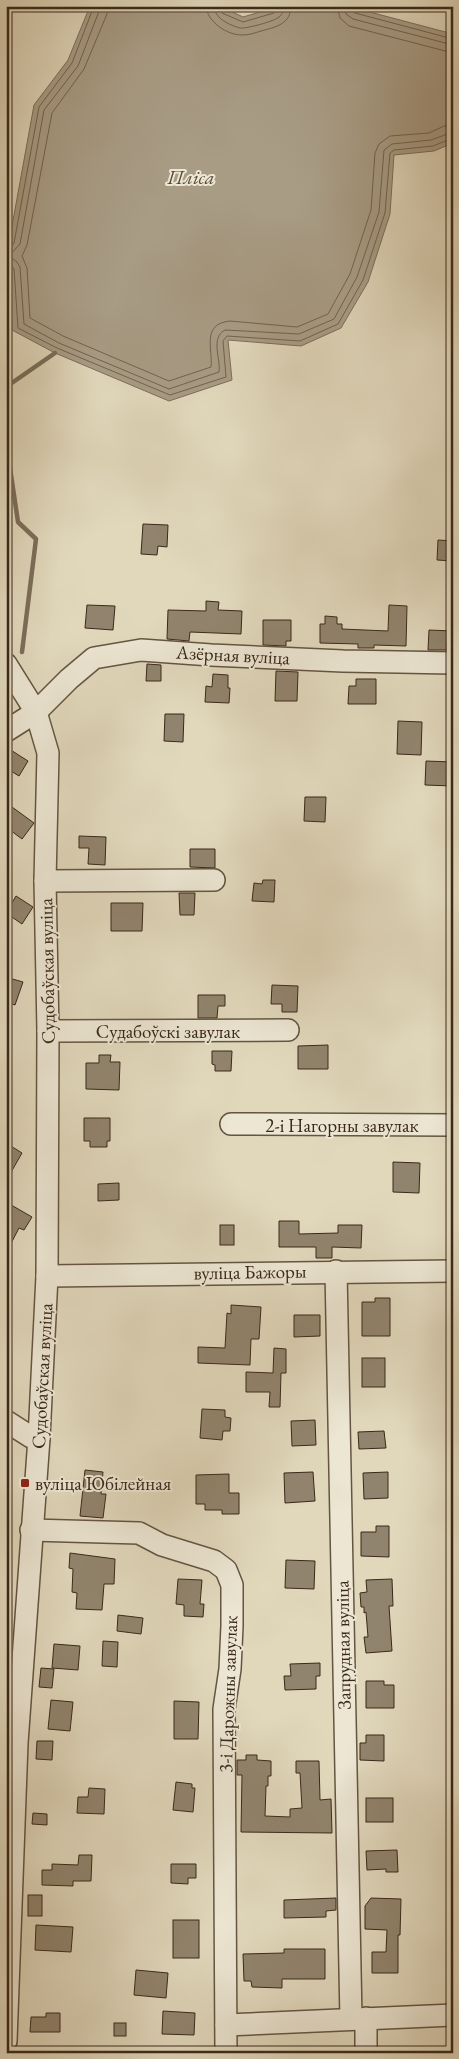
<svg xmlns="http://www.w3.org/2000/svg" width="459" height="2059" font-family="'EB Garamond',serif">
<rect width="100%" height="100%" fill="#e1d8bc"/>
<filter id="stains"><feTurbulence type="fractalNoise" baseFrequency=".004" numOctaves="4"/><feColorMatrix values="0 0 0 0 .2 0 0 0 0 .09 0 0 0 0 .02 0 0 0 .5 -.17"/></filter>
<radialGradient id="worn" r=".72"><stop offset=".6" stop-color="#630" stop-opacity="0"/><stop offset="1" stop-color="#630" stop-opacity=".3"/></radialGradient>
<path fill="#a89c85" stroke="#7c6e5a" d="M 90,6 L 220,6 L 243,17 L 281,6 L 347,6 L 453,34 L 453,143 L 434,151 L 394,155 L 390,214 L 368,282 L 341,328 L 301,346 L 228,340 L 232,380 L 169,401 L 55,353 L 12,330 L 8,248 L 34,105 L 68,60 Z"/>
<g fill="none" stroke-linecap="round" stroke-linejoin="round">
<g stroke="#716250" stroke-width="1">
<path d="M 101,6 L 78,66 L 44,110 L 20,244 L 9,256 L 17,262 L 20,267 L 24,324 L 59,343 L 169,389 L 219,372 C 221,359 210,338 225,330 L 299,334 L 334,319 L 357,277 L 379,212 L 384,150 L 392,144 L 431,140 L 453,132"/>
<path d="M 108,6 L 107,14 L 84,69 L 52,113 L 27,245 L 22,256 L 27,268 L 30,318 L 63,336 L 169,381 L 211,367 C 213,349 201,324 230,321 L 297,327 L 328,314 L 350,274 L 371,210 L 375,153 L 379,144 L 390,136 L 429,133 L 444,126 L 453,125"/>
<path d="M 206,6 C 207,22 227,35 242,35 C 249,35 255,33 261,31 C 276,27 291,24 291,6"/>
<path d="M 214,6 C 214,18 229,25 240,28 C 246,29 275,21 279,17 C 283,14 283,11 284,6"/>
<path d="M 220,6 L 222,13 L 243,22 L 274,13 L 277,6"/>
<path d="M 337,6 L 340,18 L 349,26 L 453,53"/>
<path d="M 345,6 L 346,14 L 353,19 L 453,45"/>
<path d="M 351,6 L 352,11 L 355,13 L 453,39"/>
<path d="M 6,247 L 11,247 L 14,243 L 39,107 L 72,63 L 94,6"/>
<path d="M 6,264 L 11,265 L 14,269 L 18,328 L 57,348 L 170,395 L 226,377 L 223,341 L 227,336 L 300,341 L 338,324 L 363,280 L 385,213 L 390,153 L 394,150 L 433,146 L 453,138"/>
</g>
<g stroke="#7c6e5a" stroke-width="4.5">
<path d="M 6,387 L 55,353"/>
<path d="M 6,441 L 18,522 L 36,539 L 22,652"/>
</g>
</g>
<g fill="#91846e" stroke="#3a291a">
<path d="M 143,524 L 168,525 L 167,547 L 158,546 L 157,555 L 141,554 Z"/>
<path d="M 438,540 L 453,541 L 453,561 L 437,560 Z"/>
<path d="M 206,601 L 219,602 L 218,610 L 242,611 L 241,634 L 190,632 L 189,641 L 167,639 L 168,610 L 206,611 Z"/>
<path d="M 87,605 L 115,606 L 113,630 L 85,628 Z"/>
<path d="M 389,605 L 407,606 L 406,646 L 374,645 L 374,648 L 358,648 L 358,644 L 320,643 L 320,624 L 325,624 L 325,616 L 337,617 L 337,624 L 342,624 L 342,629 L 388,631 Z"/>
<path d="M 263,620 L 291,620 L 291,641 L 286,641 L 286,646 L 263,645 Z"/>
<path d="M 429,630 L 452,631 L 452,642 L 447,642 L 447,650 L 428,650 Z"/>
<path d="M 147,664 L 161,665 L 161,681 L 146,681 Z"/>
<path d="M 276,671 L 298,672 L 297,701 L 275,701 Z"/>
<path d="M 213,674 L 228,675 L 228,688 L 230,688 L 229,703 L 205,702 L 206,686 L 212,687 Z"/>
<path d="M 356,679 L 376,679 L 376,704 L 348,704 L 349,686 L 356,686 Z"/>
<path d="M 165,714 L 184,714 L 183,742 L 164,741 Z"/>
<path d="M 398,721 L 422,722 L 421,755 L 397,754 Z"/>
<path d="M 6,747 L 28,761 L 19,776 L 6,768 Z"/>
<path d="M 426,761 L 453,762 L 453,786 L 425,785 Z"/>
<path d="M 305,797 L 326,797 L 325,822 L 304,821 Z"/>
<path d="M 12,807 L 34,823 L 22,839 L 6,827 L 6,815 Z"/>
<path d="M 79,836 L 106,837 L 105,865 L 88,864 L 89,848 L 79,848 Z"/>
<path d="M 190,849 L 215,849 L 215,868 L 190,867 Z"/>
<path d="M 263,880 L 275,880 L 274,902 L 252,901 L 254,883 L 262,884 Z"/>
<path d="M 179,893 L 195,893 L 194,915 L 180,915 Z"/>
<path d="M 16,896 L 33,907 L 22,924 L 6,913 Z"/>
<path d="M 111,903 L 143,903 L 142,931 L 111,931 Z"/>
<path d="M 9,978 L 23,982 L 15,1005 L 6,1002 L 6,986 Z"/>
<path d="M 272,985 L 298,986 L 297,1012 L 282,1012 L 282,1004 L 271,1004 Z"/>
<path d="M 198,995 L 225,995 L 225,1006 L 218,1006 L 217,1018 L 198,1018 Z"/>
<path d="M 328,1045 L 328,1069 L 298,1069 L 298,1046 Z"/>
<path d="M 212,1051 L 232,1051 L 231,1071 L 215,1071 L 215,1065 L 212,1064 Z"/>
<path d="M 99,1055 L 111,1055 L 110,1062 L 120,1062 L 119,1090 L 86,1089 L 86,1063 L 99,1063 Z"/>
<path d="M 84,1118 L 110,1118 L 110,1141 L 107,1141 L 107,1147 L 90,1147 L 90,1141 L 84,1141 Z"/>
<path d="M 6,1143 L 22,1153 L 6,1181 Z"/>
<path d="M 393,1162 L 420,1163 L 419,1193 L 393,1192 Z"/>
<path d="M 119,1183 L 119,1200 L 98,1201 L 98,1184 Z"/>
<path d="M 6,1202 L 32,1217 L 24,1230 L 19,1228 L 6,1253 Z"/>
<path d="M 279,1221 L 299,1221 L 299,1234 L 338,1233 L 338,1225 L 362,1225 L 361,1248 L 332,1247 L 332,1258 L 316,1258 L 316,1247 L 279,1247 Z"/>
<rect x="220" y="1225" width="14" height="20"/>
<path d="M 375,1298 L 390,1298 L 390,1336 L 362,1336 L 362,1302 L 375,1302 Z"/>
<path d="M 231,1305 L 261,1307 L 259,1339 L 251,1339 L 250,1365 L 198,1363 L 198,1347 L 225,1348 L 227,1313 L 231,1314 Z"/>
<path d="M 294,1315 L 320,1315 L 320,1336 L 294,1337 Z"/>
<path d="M 274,1348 L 286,1349 L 286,1373 L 281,1373 L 280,1407 L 269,1407 L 270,1392 L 246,1392 L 246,1372 L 273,1373 Z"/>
<rect x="362" y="1358" width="23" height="29"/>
<path d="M 202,1409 L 225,1410 L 225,1417 L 231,1418 L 230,1431 L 223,1431 L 222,1440 L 200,1438 Z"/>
<path d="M 315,1420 L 316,1445 L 292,1446 L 291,1421 Z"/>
<path d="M 384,1431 L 386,1448 L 359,1449 L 358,1432 Z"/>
<path d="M 85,1470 L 103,1472 L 101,1494 L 106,1494 L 103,1518 L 80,1516 Z"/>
<path d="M 313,1472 L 315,1501 L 285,1503 L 284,1473 Z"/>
<path d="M 388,1472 L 388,1498 L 364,1499 L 363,1473 Z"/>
<path d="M 229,1474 L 229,1493 L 239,1493 L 239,1514 L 222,1514 L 222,1510 L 205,1510 L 205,1504 L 196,1504 L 196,1475 Z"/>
<path d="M 376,1526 L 389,1526 L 389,1557 L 361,1556 L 361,1532 L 376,1532 Z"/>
<path d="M 70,1553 L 115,1559 L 114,1584 L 104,1584 L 102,1610 L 76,1609 L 77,1593 L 72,1592 L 73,1569 L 69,1568 Z"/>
<path d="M 286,1560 L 315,1561 L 314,1589 L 285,1588 Z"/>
<path d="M 178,1579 L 202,1580 L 200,1604 L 204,1604 L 203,1617 L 184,1616 L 184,1605 L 176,1604 Z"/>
<path d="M 392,1579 L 393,1606 L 389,1606 L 392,1651 L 366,1653 L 364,1637 L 368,1637 L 366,1612 L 364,1613 L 364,1607 L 361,1607 L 360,1593 L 367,1592 L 366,1580 Z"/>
<path d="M 118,1615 L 143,1618 L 141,1634 L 117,1631 Z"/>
<path d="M 103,1641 L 118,1642 L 117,1667 L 102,1666 Z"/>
<path d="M 54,1644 L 80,1646 L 78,1670 L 52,1668 Z"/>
<path d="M 320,1663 L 320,1676 L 316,1676 L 316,1689 L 285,1690 L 284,1676 L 291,1676 L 290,1664 Z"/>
<path d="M 41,1668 L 54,1669 L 52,1688 L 39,1687 Z"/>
<path d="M 366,1681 L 384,1681 L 384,1685 L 394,1685 L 394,1708 L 366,1708 Z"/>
<path d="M 51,1700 L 73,1702 L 70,1731 L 48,1729 Z"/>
<path d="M 174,1701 L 199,1702 L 198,1739 L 174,1739 Z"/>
<path d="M 366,1735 L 384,1735 L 384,1761 L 360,1760 L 360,1743 L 366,1743 Z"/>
<path d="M 37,1741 L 53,1741 L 52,1760 L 36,1759 Z"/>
<path d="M 246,1755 L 257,1755 L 257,1760 L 271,1761 L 271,1776 L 268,1776 L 268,1786 L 266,1786 L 265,1816 L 290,1817 L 290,1809 L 302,1808 L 300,1773 L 296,1773 L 296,1761 L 319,1761 L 320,1800 L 331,1799 L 332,1833 L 241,1832 L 242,1775 L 237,1775 L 237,1760 L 246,1760 Z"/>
<path d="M 176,1782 L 192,1784 L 192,1788 L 195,1788 L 193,1812 L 173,1810 Z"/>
<path d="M 89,1788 L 105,1789 L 104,1814 L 77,1813 L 78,1797 L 88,1797 Z"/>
<rect x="366" y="1798" width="27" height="24"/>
<path d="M 33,1813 L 47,1814 L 47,1825 L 32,1824 Z"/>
<path d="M 397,1850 L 398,1872 L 386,1872 L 386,1869 L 367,1870 L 366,1851 Z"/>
<path d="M 79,1855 L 92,1855 L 91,1881 L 73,1881 L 73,1886 L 42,1885 L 42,1870 L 52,1870 L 52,1864 L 78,1865 Z"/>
<path d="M 171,1864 L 196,1864 L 196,1878 L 188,1878 L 188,1884 L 171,1883 Z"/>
<rect x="28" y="1895" width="14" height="21"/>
<path d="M 336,1898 L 336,1910 L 326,1911 L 326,1917 L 284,1918 L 284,1900 Z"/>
<path d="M 371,1898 L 401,1899 L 400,1935 L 398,1935 L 398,1973 L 372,1973 L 372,1952 L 386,1952 L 387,1930 L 365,1929 L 365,1906 Z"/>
<rect x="173" y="1920" width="26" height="38"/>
<path d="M 36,1925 L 73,1927 L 71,1952 L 35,1950 Z"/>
<path d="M 284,1949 L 325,1949 L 325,1979 L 282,1979 L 282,1988 L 252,1987 L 251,1981 L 244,1981 L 243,1954 L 284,1953 Z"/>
<path d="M 136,1970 L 168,1973 L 166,1998 L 134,1995 Z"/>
<path d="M 163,2011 L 195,2013 L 194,2035 L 162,2034 Z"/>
<path d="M 46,2013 L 60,2013 L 60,2032 L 30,2032 L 31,2017 L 46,2017 Z"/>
<rect x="114" y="2023" width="12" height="13"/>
</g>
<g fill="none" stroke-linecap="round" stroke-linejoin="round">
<g stroke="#645542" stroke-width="24">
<g id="minor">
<path d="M 6,664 L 36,712 L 48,753 L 45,881 L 48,1031 L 47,1276 L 39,1438 L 17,1743 L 6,2041"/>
<path d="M 6,731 L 36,712 L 69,679 L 94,658 L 141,650 L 211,655 L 343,661 L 453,663"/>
<path d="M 45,881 L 214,880"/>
<path d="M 48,1031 L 288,1030"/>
<path d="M 231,1124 L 453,1125"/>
<path d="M 336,1271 L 351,2019"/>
<path d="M 47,1276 L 453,1271"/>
<path d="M 6,1421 L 31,1437 L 39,1438"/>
<path d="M 31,1530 L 139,1533 L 162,1545 L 214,1561 L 226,1570 L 232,1585 L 232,1626 L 230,1669 L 224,1709 L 226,2053"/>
<path d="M 366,2018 L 366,2053"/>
<path d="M 226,2025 L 453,2015"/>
</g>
</g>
<use href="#minor" stroke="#ece6d3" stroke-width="21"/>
</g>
<rect fill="#8f2418" stroke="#ece6d3" stroke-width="2" x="20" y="1478" width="10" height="10" rx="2.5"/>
<g text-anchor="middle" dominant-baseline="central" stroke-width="4" stroke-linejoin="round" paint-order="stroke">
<g font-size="19" fill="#3a291a" stroke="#ece6d3">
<text transform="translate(233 655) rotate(3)">Азёрная вуліца</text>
<text transform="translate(47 971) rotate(-91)">Судобаўская вуліца</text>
<text x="168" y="1031">Судабоўскі завулак</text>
<text x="342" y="1125">2-і Нагорны завулак</text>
<text transform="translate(250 1272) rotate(-1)">вуліца Бажоры</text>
<text transform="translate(42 1376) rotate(-87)">Судобаўская вуліца</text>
<text transform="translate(343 1645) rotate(-91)">Запрудная вуліца</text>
<text transform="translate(228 1694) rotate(-88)">3-і Дарожны завулак</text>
</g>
<g font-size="19" fill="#3a291a" stroke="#ece6d3" text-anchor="start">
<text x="35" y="1483">вуліца Юбілейная</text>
</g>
<g font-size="20" font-style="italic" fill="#5b4c3a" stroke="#ece6d3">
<text x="191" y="177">Пліса</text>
</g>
</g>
<rect width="459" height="2059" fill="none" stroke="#e1d8bc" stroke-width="25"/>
<rect x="8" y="8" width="444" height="2044" fill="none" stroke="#3a291a" stroke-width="2.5"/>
<rect x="12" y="12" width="434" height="2034" fill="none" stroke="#3a291a"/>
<rect width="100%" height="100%" filter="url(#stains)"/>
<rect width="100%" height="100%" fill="url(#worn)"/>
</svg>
